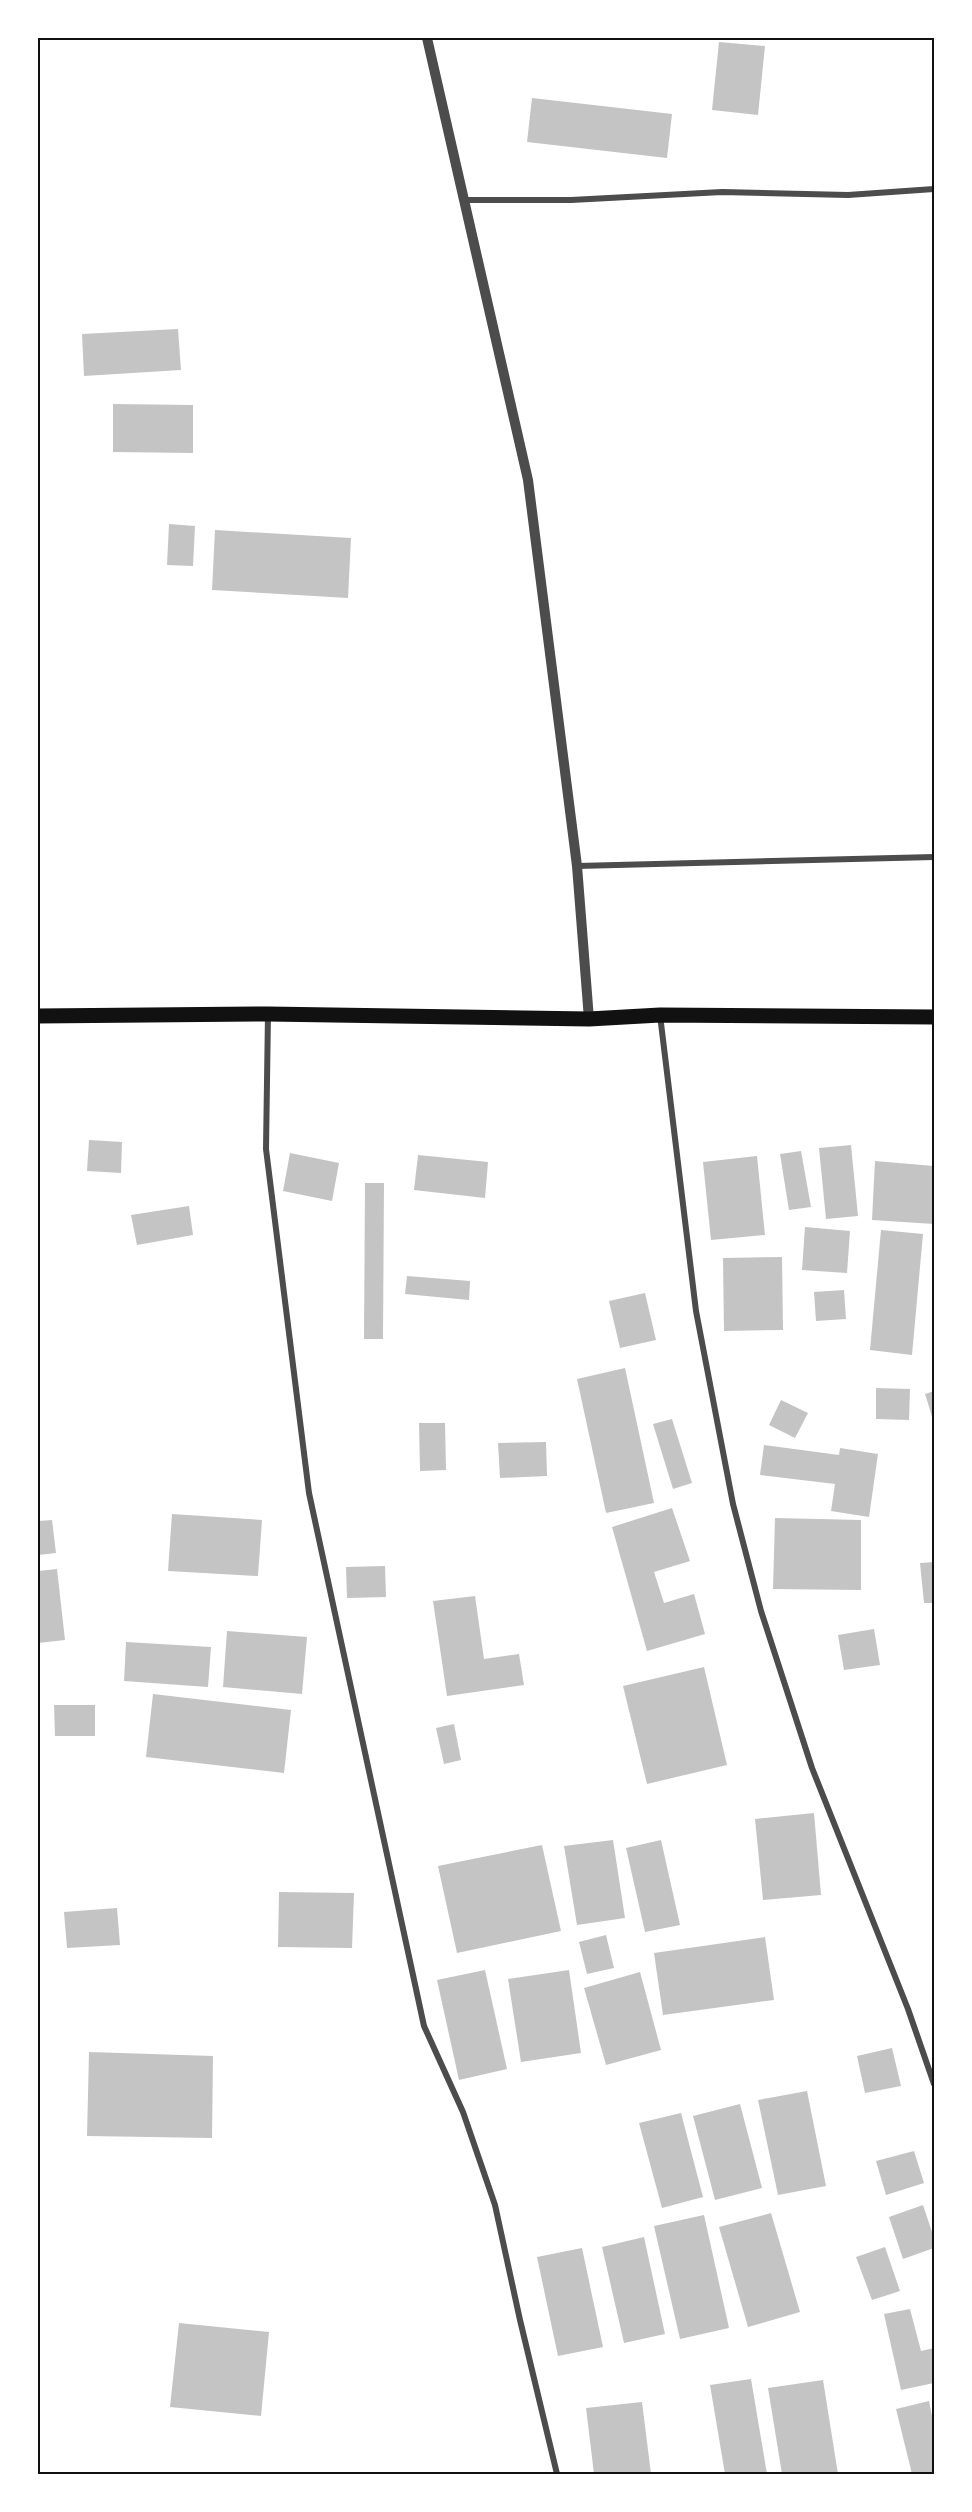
<svg xmlns="http://www.w3.org/2000/svg" width="972" height="2512" font-family="'IBM Plex Sans',sans-serif">
<rect width="100%" height="100%" fill="#fff"/>
<g fill="#c4c4c4">
<path d="M 719,42 L 765,46 L 758,115 L 712,110 Z"/>
<path d="M 532,98 L 672,114 L 667,158 L 527,142 Z"/>
<path d="M 178,329 L 181,370 L 84,376 L 82,334 Z"/>
<path d="M 113,404 L 193,405 L 193,453 L 113,452 Z"/>
<path d="M 169,524 L 195,526 L 193,566 L 167,565 Z"/>
<path d="M 215,530 L 351,538 L 348,598 L 212,590 Z"/>
<path d="M 89,1140 L 122,1142 L 121,1173 L 87,1171 Z"/>
<path d="M 851,1145 L 858,1216 L 826,1219 L 819,1148 Z"/>
<path d="M 801,1151 L 811,1207 L 789,1210 L 780,1154 Z"/>
<path d="M 290,1153 L 339,1163 L 332,1201 L 283,1191 Z"/>
<path d="M 418,1155 L 488,1162 L 485,1198 L 414,1190 Z"/>
<path d="M 757,1156 L 765,1235 L 711,1240 L 703,1162 Z"/>
<path d="M 875,1161 L 934,1166 L 934,1224 L 872,1220 Z"/>
<path d="M 365,1183 L 384,1183 L 383,1339 L 364,1339 Z"/>
<path d="M 189,1206 L 193,1235 L 137,1245 L 131,1215 Z"/>
<path d="M 805,1227 L 850,1231 L 847,1273 L 802,1270 Z"/>
<path d="M 881,1230 L 923,1234 L 912,1355 L 870,1350 Z"/>
<path d="M 782,1257 L 783,1330 L 724,1331 L 723,1258 Z"/>
<path d="M 407,1276 L 470,1281 L 469,1300 L 405,1294 Z"/>
<path d="M 844,1290 L 846,1319 L 816,1321 L 814,1292 Z"/>
<path d="M 645,1293 L 656,1340 L 620,1348 L 609,1301 Z"/>
<path d="M 625,1368 L 654,1503 L 606,1513 L 577,1379 Z"/>
<path d="M 876,1388 L 910,1389 L 909,1420 L 876,1419 Z"/>
<path d="M 934,1391 L 934,1423 L 925,1394 Z"/>
<path d="M 781,1400 L 808,1413 L 795,1438 L 769,1425 Z"/>
<path d="M 672,1419 L 692,1483 L 673,1489 L 653,1424 Z"/>
<path d="M 419,1423 L 445,1423 L 446,1470 L 420,1471 Z"/>
<path d="M 546,1442 L 547,1476 L 500,1478 L 498,1443 Z"/>
<path d="M 764,1445 L 839,1455 L 840,1448 L 878,1454 L 869,1517 L 831,1511 L 835,1484 L 760,1475 Z"/>
<path d="M 672,1508 L 690,1561 L 654,1572 L 664,1603 L 694,1594 L 705,1634 L 647,1651 L 612,1527 Z"/>
<path d="M 172,1514 L 262,1520 L 258,1576 L 168,1571 Z"/>
<path d="M 775,1518 L 861,1520 L 861,1590 L 773,1589 Z"/>
<path d="M 52,1520 L 56,1553 L 38,1555 L 38,1521 Z"/>
<path d="M 934,1562 L 934,1603 L 924,1603 L 920,1563 Z"/>
<path d="M 385,1566 L 386,1597 L 347,1598 L 346,1567 Z"/>
<path d="M 57,1569 L 65,1640 L 38,1643 L 38,1571 Z"/>
<path d="M 475,1596 L 484,1659 L 519,1654 L 524,1685 L 447,1696 L 433,1601 Z"/>
<path d="M 874,1629 L 880,1665 L 844,1670 L 838,1635 Z"/>
<path d="M 227,1631 L 307,1637 L 302,1694 L 223,1687 Z"/>
<path d="M 126,1642 L 211,1647 L 208,1687 L 124,1681 Z"/>
<path d="M 704,1667 L 727,1765 L 647,1784 L 623,1686 Z"/>
<path d="M 153,1694 L 291,1710 L 284,1773 L 146,1757 Z"/>
<path d="M 54,1705 L 95,1705 L 95,1736 L 55,1736 Z"/>
<path d="M 454,1724 L 461,1760 L 444,1764 L 436,1728 Z"/>
<path d="M 814,1813 L 821,1895 L 763,1900 L 755,1819 Z"/>
<path d="M 613,1840 L 625,1918 L 577,1925 L 564,1846 Z"/>
<path d="M 661,1840 L 680,1925 L 645,1932 L 626,1848 Z"/>
<path d="M 542,1845 L 561,1931 L 457,1953 L 438,1866 Z"/>
<path d="M 279,1892 L 354,1893 L 352,1948 L 278,1947 Z"/>
<path d="M 117,1908 L 120,1945 L 67,1948 L 64,1912 Z"/>
<path d="M 606,1935 L 614,1968 L 587,1974 L 579,1942 Z"/>
<path d="M 765,1937 L 774,2000 L 663,2015 L 654,1953 Z"/>
<path d="M 485,1970 L 507,2069 L 459,2080 L 437,1980 Z"/>
<path d="M 569,1970 L 581,2053 L 521,2062 L 508,1979 Z"/>
<path d="M 640,1972 L 661,2050 L 606,2065 L 584,1988 Z"/>
<path d="M 892,2048 L 901,2086 L 865,2093 L 857,2056 Z"/>
<path d="M 89,2052 L 213,2056 L 212,2138 L 87,2136 Z"/>
<path d="M 807,2091 L 826,2186 L 778,2195 L 758,2100 Z"/>
<path d="M 740,2104 L 762,2188 L 715,2200 L 693,2116 Z"/>
<path d="M 681,2113 L 703,2197 L 662,2208 L 639,2123 Z"/>
<path d="M 914,2151 L 924,2183 L 886,2195 L 876,2161 Z"/>
<path d="M 923,2205 L 934,2238 L 934,2248 L 903,2259 L 889,2217 Z"/>
<path d="M 771,2213 L 800,2312 L 748,2327 L 719,2227 Z"/>
<path d="M 704,2215 L 729,2328 L 680,2339 L 654,2226 Z"/>
<path d="M 644,2237 L 665,2334 L 624,2343 L 602,2247 Z"/>
<path d="M 885,2247 L 900,2291 L 872,2300 L 856,2257 Z"/>
<path d="M 582,2248 L 603,2347 L 558,2356 L 537,2257 Z"/>
<path d="M 910,2309 L 921,2351 L 934,2348 L 934,2383 L 901,2390 L 884,2314 Z"/>
<path d="M 179,2323 L 269,2332 L 261,2416 L 170,2407 Z"/>
<path d="M 751,2379 L 767,2474 L 725,2474 L 710,2385 Z"/>
<path d="M 823,2380 L 838,2474 L 782,2474 L 768,2388 Z"/>
<path d="M 929,2401 L 934,2426 L 934,2474 L 912,2474 L 896,2409 Z"/>
<path d="M 642,2402 L 651,2474 L 594,2474 L 586,2408 Z"/>
</g>
<g fill="none" stroke-linecap="round" stroke-linejoin="round">
<g stroke="#4c4c4c" stroke-width="6">
<path d="M 464,200 L 571,200 L 722,192 L 848,195 L 934,189"/>
<path d="M 577,866 L 934,857"/>
<path d="M 268,1014 L 266,1149 L 309,1493 L 424,2026 L 463,2112 L 495,2205 L 520,2320 L 557,2474"/>
<path d="M 660,1015 L 696,1311 L 733,1504 L 761,1611 L 812,1768 L 908,2009 L 934,2084"/>
</g>
<path stroke="#4c4c4c" stroke-width="10" d="M 427,38 L 528,480 L 577,866 L 589,1019"/>
<path stroke="#111" stroke-width="15" d="M 38,1016 L 268,1014 L 589,1019 L 660,1015 L 934,1017"/>
</g>
<rect width="972" height="2512" fill="none" stroke="#ffffff" stroke-width="78"/>
<rect x="39" y="39" width="894" height="2434" fill="none" stroke="#111" stroke-width="2"/>
</svg>
